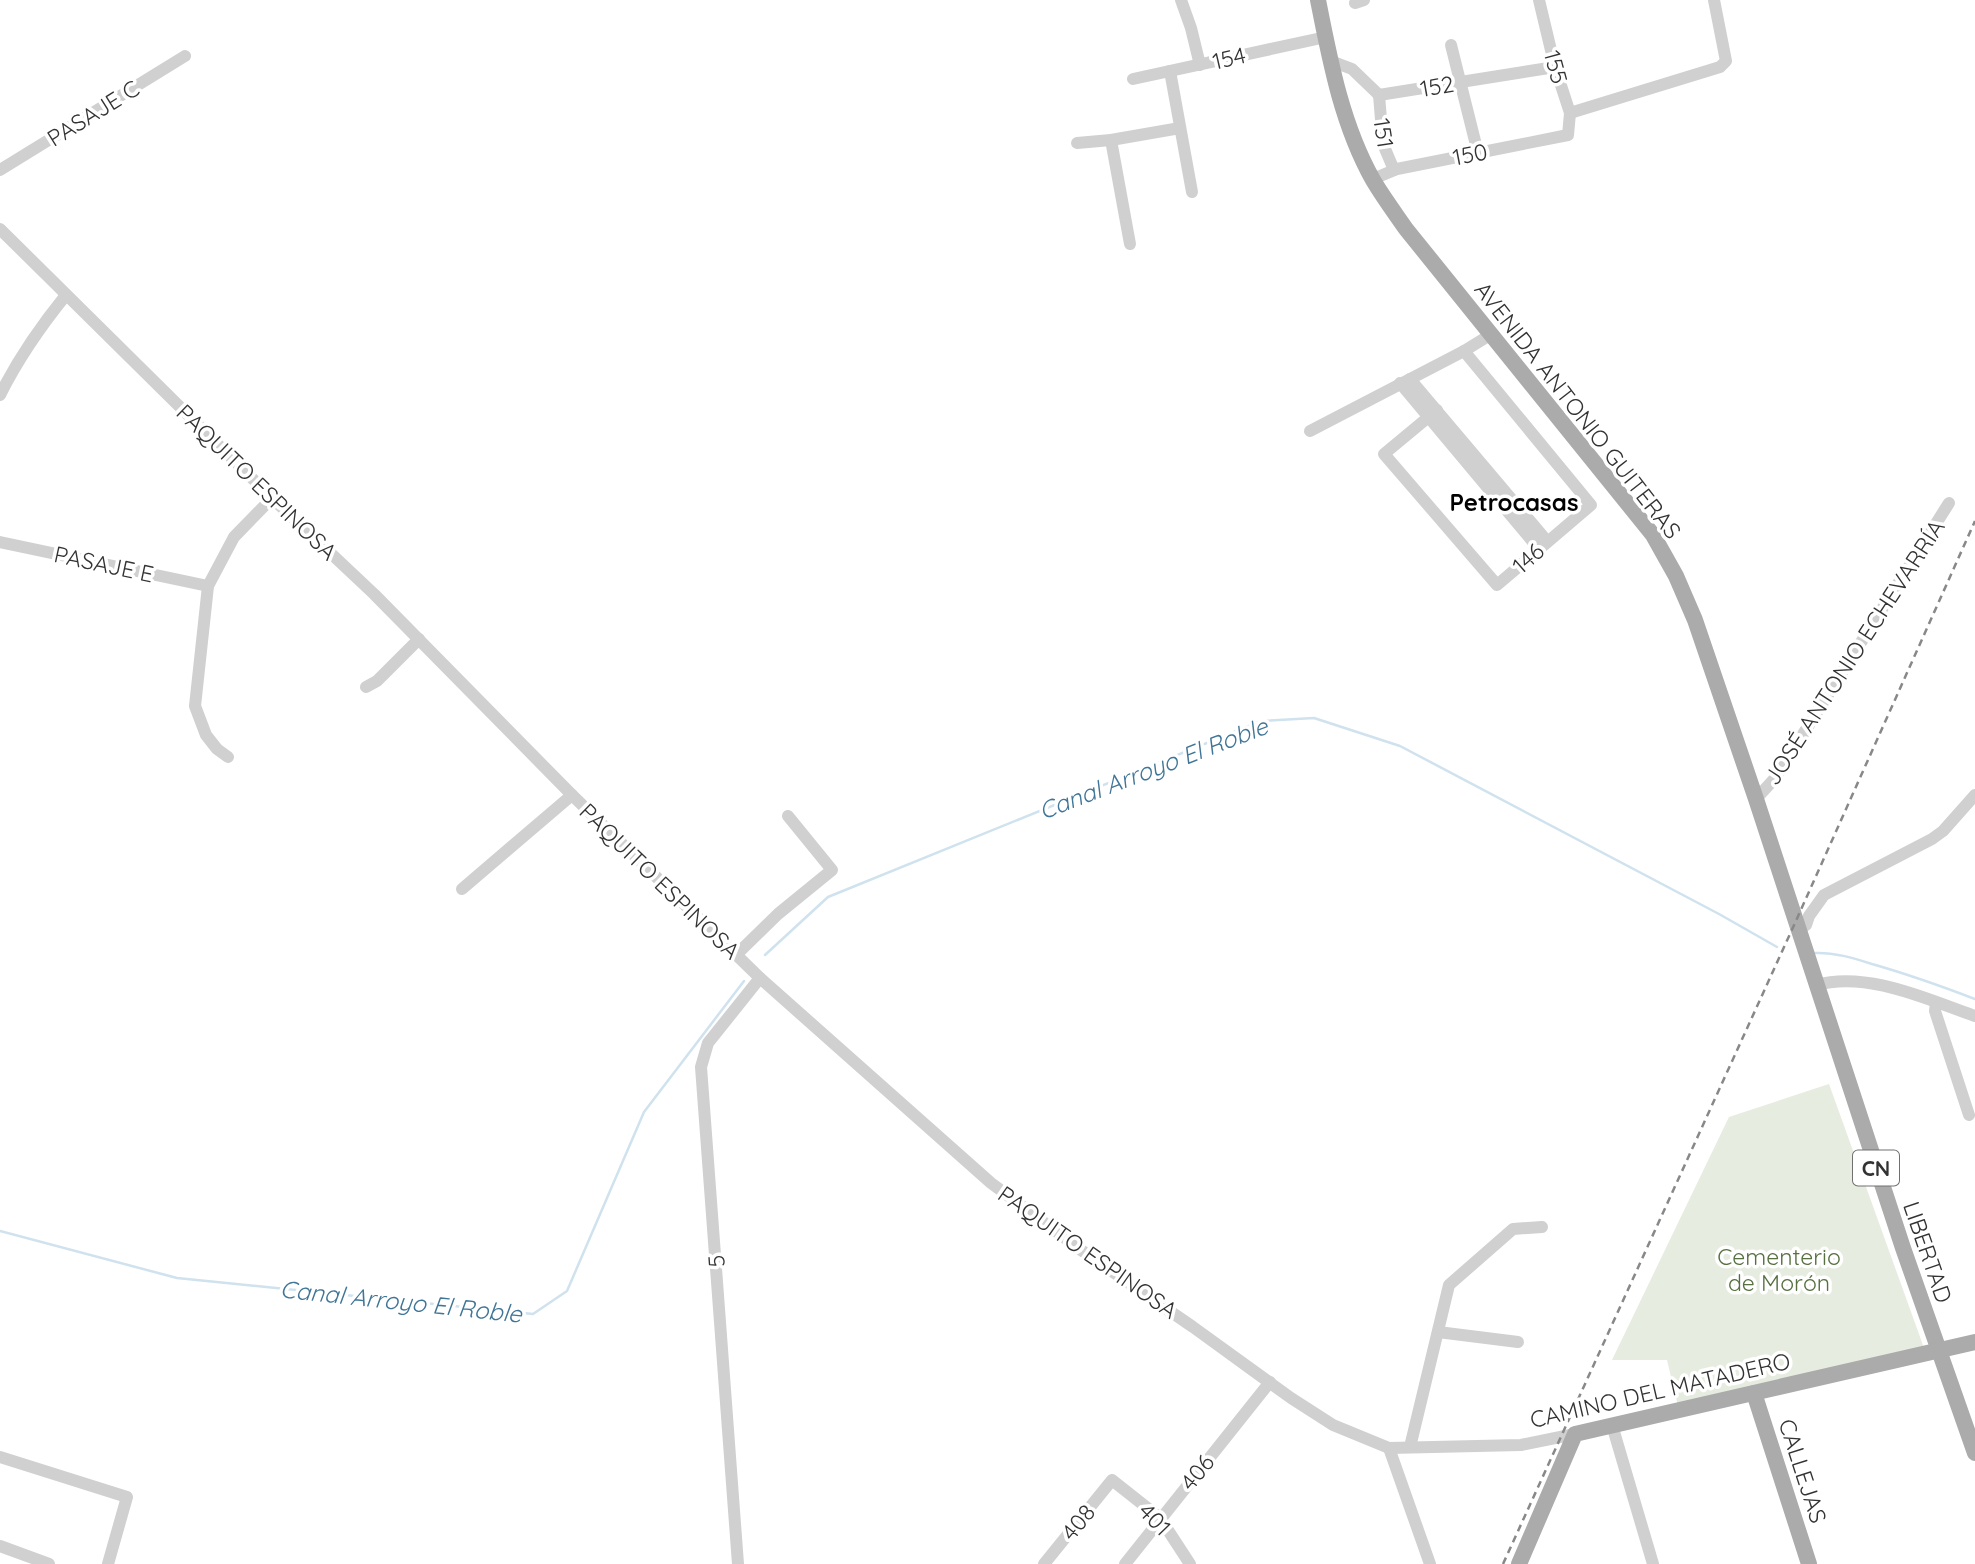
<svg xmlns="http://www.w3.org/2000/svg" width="1975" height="1564" font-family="Quicksand,sans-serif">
<rect width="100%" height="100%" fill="#fff"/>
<path fill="#e6ecdf" d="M 1829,1084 L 1924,1348 L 1678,1406 L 1667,1360 L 1612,1360 L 1729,1117 Z"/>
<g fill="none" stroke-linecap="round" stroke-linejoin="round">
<g stroke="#cfe2ee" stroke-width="2.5">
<path d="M 1814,953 C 1834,952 1853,958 1872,964 C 1907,974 1941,986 1975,999"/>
<path d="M 765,955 L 828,897 L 1261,721 L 1314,718 L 1400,746 L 1719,914 L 1777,947"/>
<path d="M 0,1231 L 177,1278 L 533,1314 L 567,1291 L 644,1112 L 744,981"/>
</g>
<g stroke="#d0d0d0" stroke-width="12">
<path d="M 1181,0 L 1191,28 L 1200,65"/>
<path d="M 1355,3 L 1364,0"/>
<path d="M 1451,45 L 1478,153"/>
<path d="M 1331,61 L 1352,69 L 1379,95"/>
<path d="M 1170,71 L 1192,192"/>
<path d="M 1133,79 L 1326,37"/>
<path d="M 1379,95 L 1555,67"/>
<path d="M 1379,95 L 1383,144 L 1394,170"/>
<path d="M 1570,113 L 1720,67 L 1726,61 L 1714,0"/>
<path d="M 1111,140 L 1130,244"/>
<path d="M 1077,143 L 1111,140 L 1180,128"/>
<path d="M 0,170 L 185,56"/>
<path d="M 1373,179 L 1397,169 L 1568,135 L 1570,113 L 1555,67 L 1539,0"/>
<path d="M 0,229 L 272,498 L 374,594 L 572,795 L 760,978 L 991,1183 L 1081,1250 L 1193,1327 L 1291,1398 L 1333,1425 L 1389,1448 L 1521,1445 L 1575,1434"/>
<path d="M 1410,379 L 1547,541"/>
<path d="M 1400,383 L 1539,549"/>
<path d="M 0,395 C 18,359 40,327 66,295"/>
<path d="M 1437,410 L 1384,454 L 1497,585 L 1591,505 L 1464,351"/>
<path d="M 1310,431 L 1464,351 L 1490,335"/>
<path d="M 0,542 L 208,586"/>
<path d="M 366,687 L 377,681 L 419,639"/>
<path d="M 228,757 L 217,749 L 206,735 L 195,706 L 208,586 L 234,537 L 272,498"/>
<path d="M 1756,799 L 1776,777 L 1949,503"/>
<path d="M 462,889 L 572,795"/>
<path d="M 1798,930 L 1806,925 L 1809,916 L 1824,895 L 1932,839 L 1943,831 L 1975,795"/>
<path d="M 736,955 L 778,914 L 832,870 L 788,816"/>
<path d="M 1816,985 C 1868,971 1926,999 1975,1016"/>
<path d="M 1936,1003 L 1935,1011 L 1969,1115"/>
<path d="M 1438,1332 L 1518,1342"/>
<path d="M 1612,1425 L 1653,1564"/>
<path d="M 1410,1447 L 1449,1285 L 1513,1229 L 1542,1227"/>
<path d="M 1389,1448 L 1430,1564"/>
<path d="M 0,1457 L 127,1497 L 108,1564"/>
<path d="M 0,1546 L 49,1564"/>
<path d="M 738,1564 L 701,1067 L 708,1043 L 760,978"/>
<path d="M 1044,1564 L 1112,1480 L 1160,1518 L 1190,1564"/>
<path d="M 1125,1564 L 1270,1382"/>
</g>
<g stroke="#ababab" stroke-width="16">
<path d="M 1318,0 C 1330,61 1342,125 1373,180 C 1383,197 1395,213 1406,229 L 1653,535 L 1676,576 L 1695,620 L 1756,799 L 1903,1248 L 1975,1453"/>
<path d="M 1754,1393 L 1809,1564"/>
<path d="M 1519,1564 L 1575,1434 L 1975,1342"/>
</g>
<path stroke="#888" stroke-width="2.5" stroke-dasharray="7 5" stroke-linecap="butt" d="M 1503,1564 L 1795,923 L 1975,521"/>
</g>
<g text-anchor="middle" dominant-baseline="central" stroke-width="7" stroke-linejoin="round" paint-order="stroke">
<rect fill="#fff" stroke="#707070" stroke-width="2" x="1853" y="1150.5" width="46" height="35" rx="5"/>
<g font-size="21" font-weight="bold" fill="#333">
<text x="1876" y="1168">CN</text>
</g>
<g font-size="23" fill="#333" stroke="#fff">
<text transform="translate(1229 58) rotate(-13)">154</text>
<text transform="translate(1556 67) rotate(75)">155</text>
<text transform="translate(1437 86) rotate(-10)">152</text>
<text transform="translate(93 113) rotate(-32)">PASAJE C</text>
<text transform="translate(1384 133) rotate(81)">151</text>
<text transform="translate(1470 154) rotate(-11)">150</text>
<text transform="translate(1578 410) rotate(52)">AVENIDA ANTONIO GUITERAS</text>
<text transform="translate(257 482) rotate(44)">PAQUITO ESPINOSA</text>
<text transform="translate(1528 558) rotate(-41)">146</text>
<text transform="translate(104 564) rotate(12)">PASAJE E</text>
<text transform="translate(1854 652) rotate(-57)">JOSÉ ANTONIO ECHEVARRÍA</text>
<text transform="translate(660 881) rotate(44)">PAQUITO ESPINOSA</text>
<text transform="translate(1088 1252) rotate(35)">PAQUITO ESPINOSA</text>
<text transform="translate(1928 1252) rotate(71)">LIBERTAD</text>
<text transform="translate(716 1261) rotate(-94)">5</text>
<text transform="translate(1660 1390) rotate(-13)">CAMINO DEL MATADERO</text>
<text transform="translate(1803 1471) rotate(72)">CALLEJAS</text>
<text transform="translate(1197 1472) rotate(-51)">406</text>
<text transform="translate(1155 1519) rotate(46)">401</text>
<text transform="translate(1078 1522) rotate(-51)">408</text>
</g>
<g font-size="23" fill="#56703f" stroke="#fff">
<text x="1779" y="1256">Cementerio<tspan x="1779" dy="26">de Morón</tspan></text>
</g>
<g font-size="24" font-weight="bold" fill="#000" stroke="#fff">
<text x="1514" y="502">Petrocasas</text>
</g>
<g font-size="24" font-style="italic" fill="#3f7597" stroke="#fff">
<text transform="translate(1153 768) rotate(-21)">Canal Arroyo El Roble</text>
<text transform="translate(401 1301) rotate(6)">Canal Arroyo El Roble</text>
</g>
</g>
</svg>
